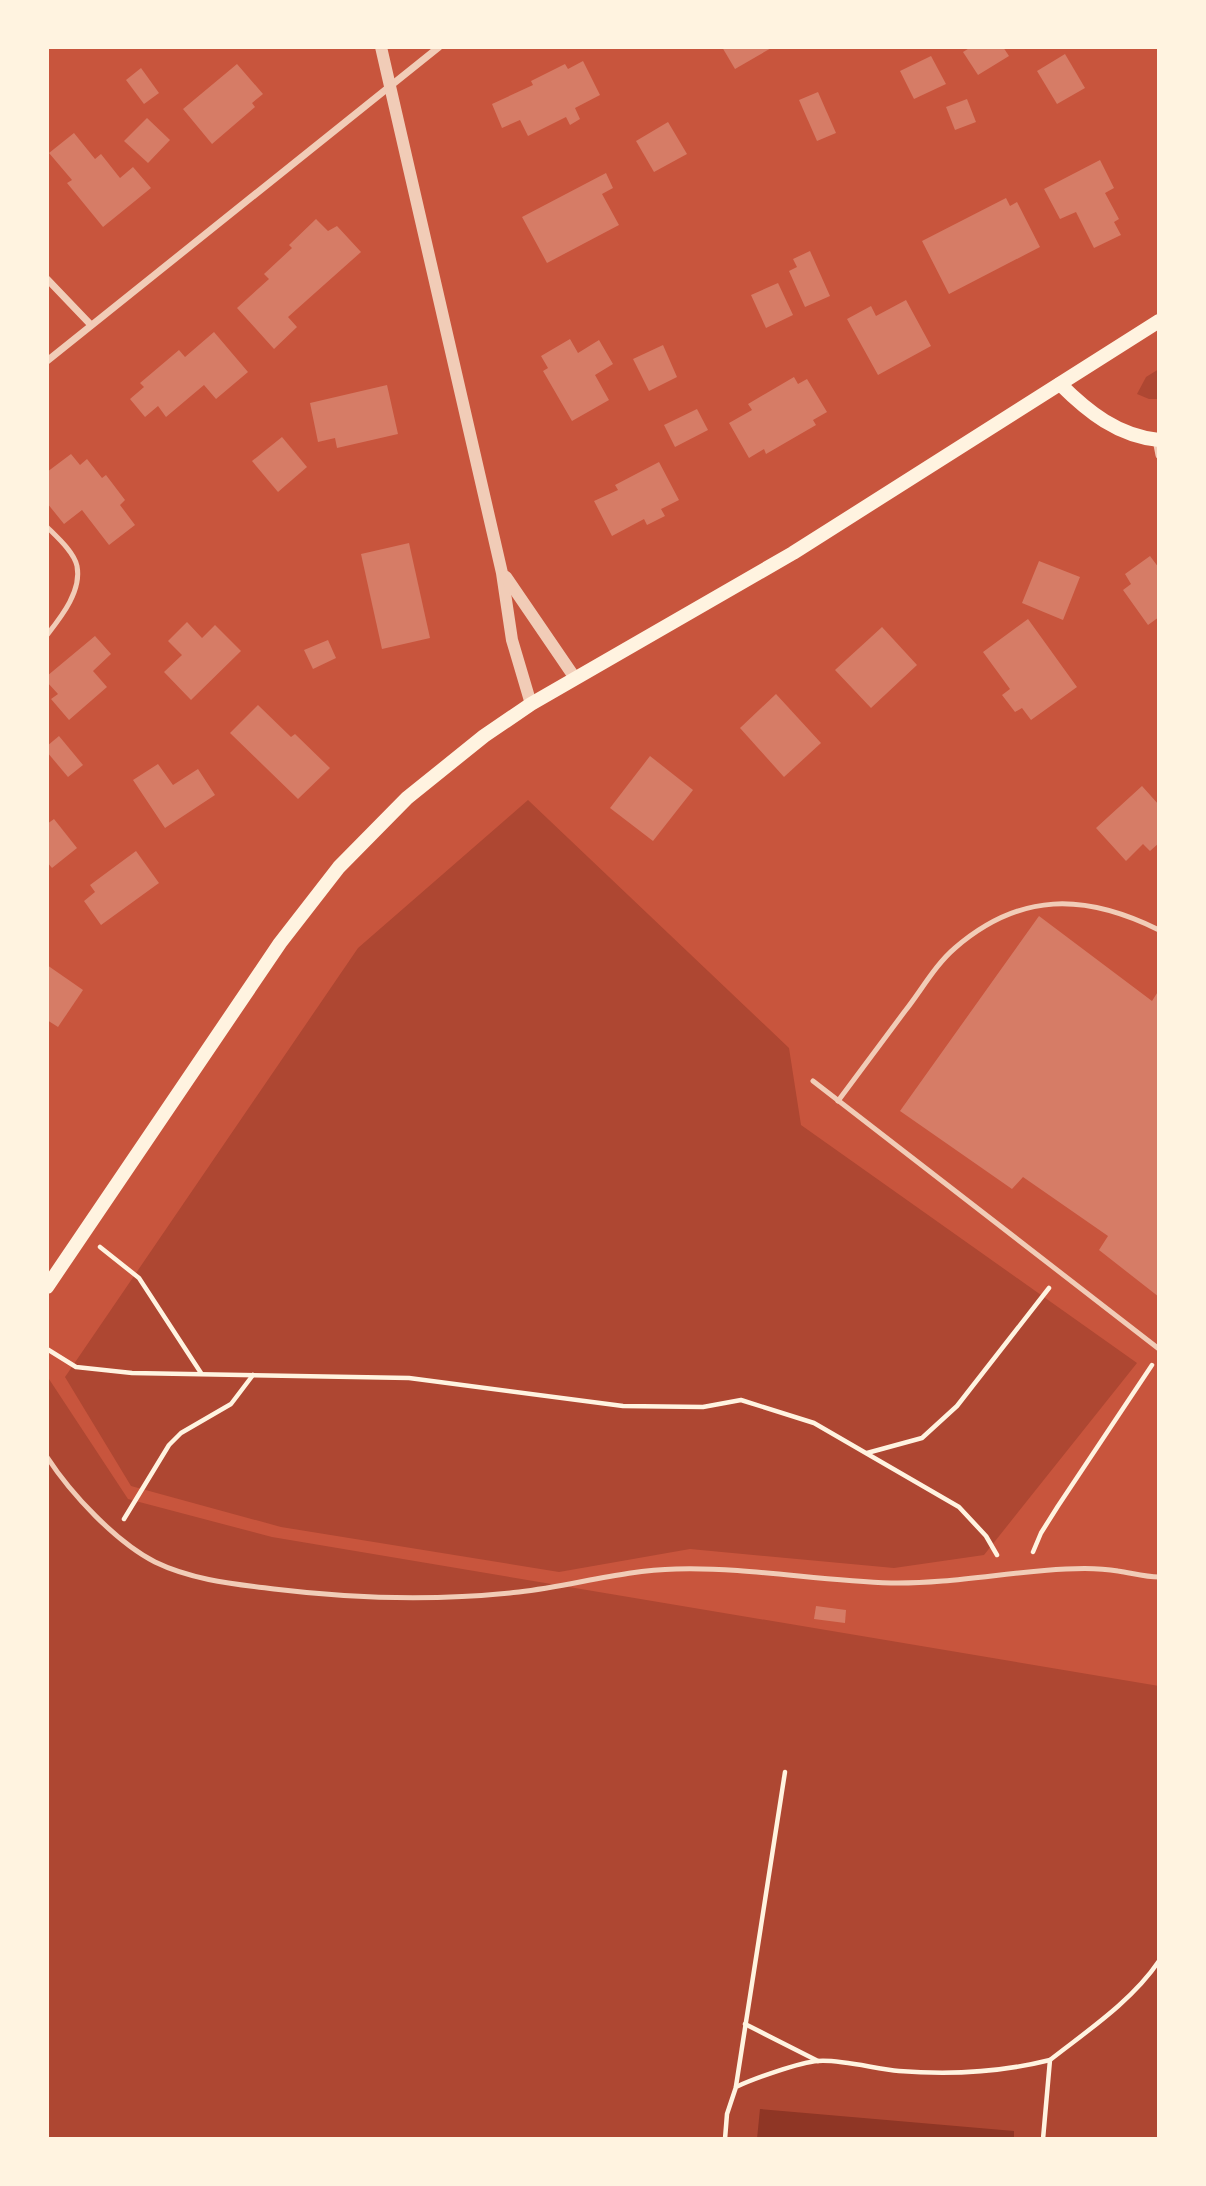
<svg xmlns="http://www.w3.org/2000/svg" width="1206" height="2186" font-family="'Times New Roman',serif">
<rect width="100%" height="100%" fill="#c8553d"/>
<g fill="#ae4732">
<path d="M 1159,369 L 1159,399 L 1149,399 L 1137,394 L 1146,377 Z"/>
<path d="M 528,800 L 789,1048 L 801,1125 L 1137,1363 L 984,1555 L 894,1568 L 690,1549 L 559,1572 L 281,1527 L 131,1486 L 65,1377 L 358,948 Z"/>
<path d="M 47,1376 L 128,1499 L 272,1537 L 1159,1686 L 1159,2139 L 47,2139 Z"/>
</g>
<path fill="#8f3625" d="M 760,2109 L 1014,2131 L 1014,2139 L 757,2139 Z"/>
<g fill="#d67c66">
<path d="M 722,47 L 773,47 L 735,69 Z"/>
<path d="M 971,47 L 1003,47 L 1009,56 L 978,75 L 963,52 Z"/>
<path d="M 1065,54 L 1085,88 L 1057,104 L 1037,71 Z"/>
<path d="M 931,56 L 946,84 L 914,99 L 900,71 Z"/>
<path d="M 583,61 L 600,95 L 575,108 L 580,119 L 570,125 L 566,117 L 528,136 L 520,120 L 502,128 L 492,104 L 533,85 L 531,81 L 565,64 L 568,69 Z"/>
<path d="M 237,64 L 263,94 L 252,103 L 255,107 L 212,144 L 183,109 Z"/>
<path d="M 141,68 L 159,93 L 144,104 L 126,80 Z"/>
<path d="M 818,92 L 836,133 L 817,141 L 799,100 Z"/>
<path d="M 967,99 L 976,122 L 955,130 L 946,107 Z"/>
<path d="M 147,118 L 170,140 L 148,163 L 124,141 Z"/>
<path d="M 668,122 L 687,154 L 654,172 L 636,141 Z"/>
<path d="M 74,133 L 95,159 L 101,154 L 120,178 L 133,167 L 151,188 L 103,227 L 67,183 L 72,180 L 49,153 Z"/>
<path d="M 1100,160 L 1114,188 L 1105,193 L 1119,219 L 1114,222 L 1121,235 L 1094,248 L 1076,212 L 1060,219 L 1044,189 Z"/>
<path d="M 606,173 L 613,188 L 602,194 L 619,225 L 547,263 L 522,217 Z"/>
<path d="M 1006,198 L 1010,206 L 1017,202 L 1040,247 L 949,294 L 922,241 Z"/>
<path d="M 316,219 L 328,231 L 337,226 L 361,252 L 288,317 L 297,327 L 274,349 L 237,308 L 269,279 L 264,274 L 292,248 L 289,245 Z"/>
<path d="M 810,251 L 830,296 L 805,307 L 789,271 L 797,267 L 793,259 Z"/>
<path d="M 778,283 L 793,315 L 766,328 L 751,295 Z"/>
<path d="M 906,300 L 931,346 L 878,375 L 847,319 L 871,306 L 876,316 Z"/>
<path d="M 214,332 L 248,372 L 216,399 L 204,385 L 166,417 L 158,406 L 145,417 L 130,399 L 144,387 L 140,383 L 179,350 L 185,357 Z"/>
<path d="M 570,339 L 578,353 L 599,340 L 613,364 L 595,375 L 609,400 L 572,421 L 543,371 L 548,368 L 541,356 Z"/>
<path d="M 663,345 L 677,377 L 649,391 L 633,359 Z"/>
<path d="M 794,377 L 798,384 L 807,379 L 827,412 L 813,420 L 816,425 L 766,454 L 764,449 L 749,458 L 729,423 L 752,410 L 748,404 Z"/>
<path d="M 387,385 L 398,434 L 337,448 L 335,438 L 318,442 L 310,403 Z"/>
<path d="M 697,409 L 708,430 L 675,447 L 664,425 Z"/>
<path d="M 282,437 L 307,467 L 278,492 L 252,461 Z"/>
<path d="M 71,454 L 80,465 L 87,459 L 102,478 L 106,475 L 125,500 L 120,505 L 135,525 L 109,545 L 82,510 L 64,524 L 47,503 L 47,472 Z"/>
<path d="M 659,462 L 679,500 L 661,509 L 665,516 L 647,525 L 644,519 L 612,536 L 594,501 L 618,490 L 615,485 Z"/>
<path d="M 409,543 L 430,638 L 382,649 L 361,554 Z"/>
<path d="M 1150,556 L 1159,568 L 1159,617 L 1148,625 L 1123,590 L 1131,584 L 1125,574 Z"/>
<path d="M 1039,561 L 1080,577 L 1063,620 L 1022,603 Z"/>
<path d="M 1028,619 L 1077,687 L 1031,720 L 1022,708 L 1015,712 L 1002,695 L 1010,689 L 983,652 Z"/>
<path d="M 187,622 L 202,638 L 215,625 L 241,651 L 191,700 L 164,672 L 182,655 L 168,641 Z"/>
<path d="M 882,627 L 917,665 L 871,708 L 835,670 Z"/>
<path d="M 95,636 L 111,654 L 93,671 L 107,687 L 69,720 L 51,699 L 58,694 L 47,682 L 47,676 Z"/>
<path d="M 328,640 L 336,658 L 313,669 L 304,650 Z"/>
<path d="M 776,694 L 821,743 L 784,777 L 740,728 Z"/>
<path d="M 258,705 L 291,737 L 295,734 L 330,768 L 298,799 L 230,733 Z"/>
<path d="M 59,736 L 83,765 L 68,777 L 47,752 L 47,746 Z"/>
<path d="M 650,756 L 693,790 L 653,841 L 610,808 Z"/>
<path d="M 158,764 L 173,785 L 198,769 L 215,795 L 165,828 L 133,780 Z"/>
<path d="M 1142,786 L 1159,805 L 1159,843 L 1150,851 L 1143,844 L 1126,861 L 1096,828 Z"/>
<path d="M 54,819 L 77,848 L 52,868 L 47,862 L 47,824 Z"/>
<path d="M 136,851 L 159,883 L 101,925 L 84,901 L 95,892 L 90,885 Z"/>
<path d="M 1039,916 L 1152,1001 L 1159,990 L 1159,1297 L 1099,1250 L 1108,1236 L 1023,1177 L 1012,1189 L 900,1111 Z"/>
<path d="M 47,965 L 83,990 L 58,1027 L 47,1020 Z"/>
<path d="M 816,1606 L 846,1610 L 845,1623 L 814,1619 Z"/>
</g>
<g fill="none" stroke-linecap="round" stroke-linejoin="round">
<g stroke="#fff3e0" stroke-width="4.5">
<path d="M 100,1247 L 139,1278 L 201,1373"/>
<path d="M 47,1349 L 76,1367 L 132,1373 L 409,1378 L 623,1406 L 703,1407 L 741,1400 L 814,1423 L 959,1507 L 986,1536 L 997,1555"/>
<path d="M 867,1453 L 922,1438 L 957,1406 L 1049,1288"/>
<path d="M 124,1519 L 169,1445 L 181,1433 L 231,1404 L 253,1375"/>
<path d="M 1033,1552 L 1041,1533 L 1058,1506 L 1152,1365"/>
<path d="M 745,2024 L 818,2061"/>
<path d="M 736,2086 L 785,1772"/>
<path d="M 725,2139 L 727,2114 L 736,2087 C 753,2079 800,2062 818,2061 C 840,2059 876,2069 899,2071 C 949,2075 1002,2072 1050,2060"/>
<path d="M 1043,2139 L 1050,2060 C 1087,2031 1132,2001 1159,1961"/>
</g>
<g stroke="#f1ccb7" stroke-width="5">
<path d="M 47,527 C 57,537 74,552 77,566 C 82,591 61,617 47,635"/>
<path d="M 813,1081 L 1159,1349"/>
<path d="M 838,1101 C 860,1071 883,1041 905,1011 C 921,991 935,965 955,948 C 1020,892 1084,893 1159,930"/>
<path d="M 47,1457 C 71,1494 116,1542 155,1562 C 192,1580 234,1584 274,1589 C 356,1599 438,1601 519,1592 C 572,1586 623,1570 676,1569 C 748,1567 819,1581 891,1583 C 950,1584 1007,1572 1066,1569 C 1084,1568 1101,1568 1118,1571 C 1132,1573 1145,1577 1159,1577"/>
</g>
<g stroke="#f1ccb7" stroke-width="7">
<path d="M 47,279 L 91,325"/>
<path d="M 47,361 L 439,47"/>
<path d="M 1156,440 L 1159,455"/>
</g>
<g stroke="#f1ccb7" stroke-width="12">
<path d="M 381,47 L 502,573 L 512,640 L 531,704"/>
<path d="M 506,577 L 575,678"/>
</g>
<g stroke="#fff3e0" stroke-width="14">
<path d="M 1060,384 C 1088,412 1118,436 1159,440"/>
<path d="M 47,1287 L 280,943 L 339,867 L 407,798 L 484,736 L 531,704 L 793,553 L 1159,321"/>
</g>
</g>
<rect width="1206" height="2186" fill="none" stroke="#fff3e0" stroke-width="98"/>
</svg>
